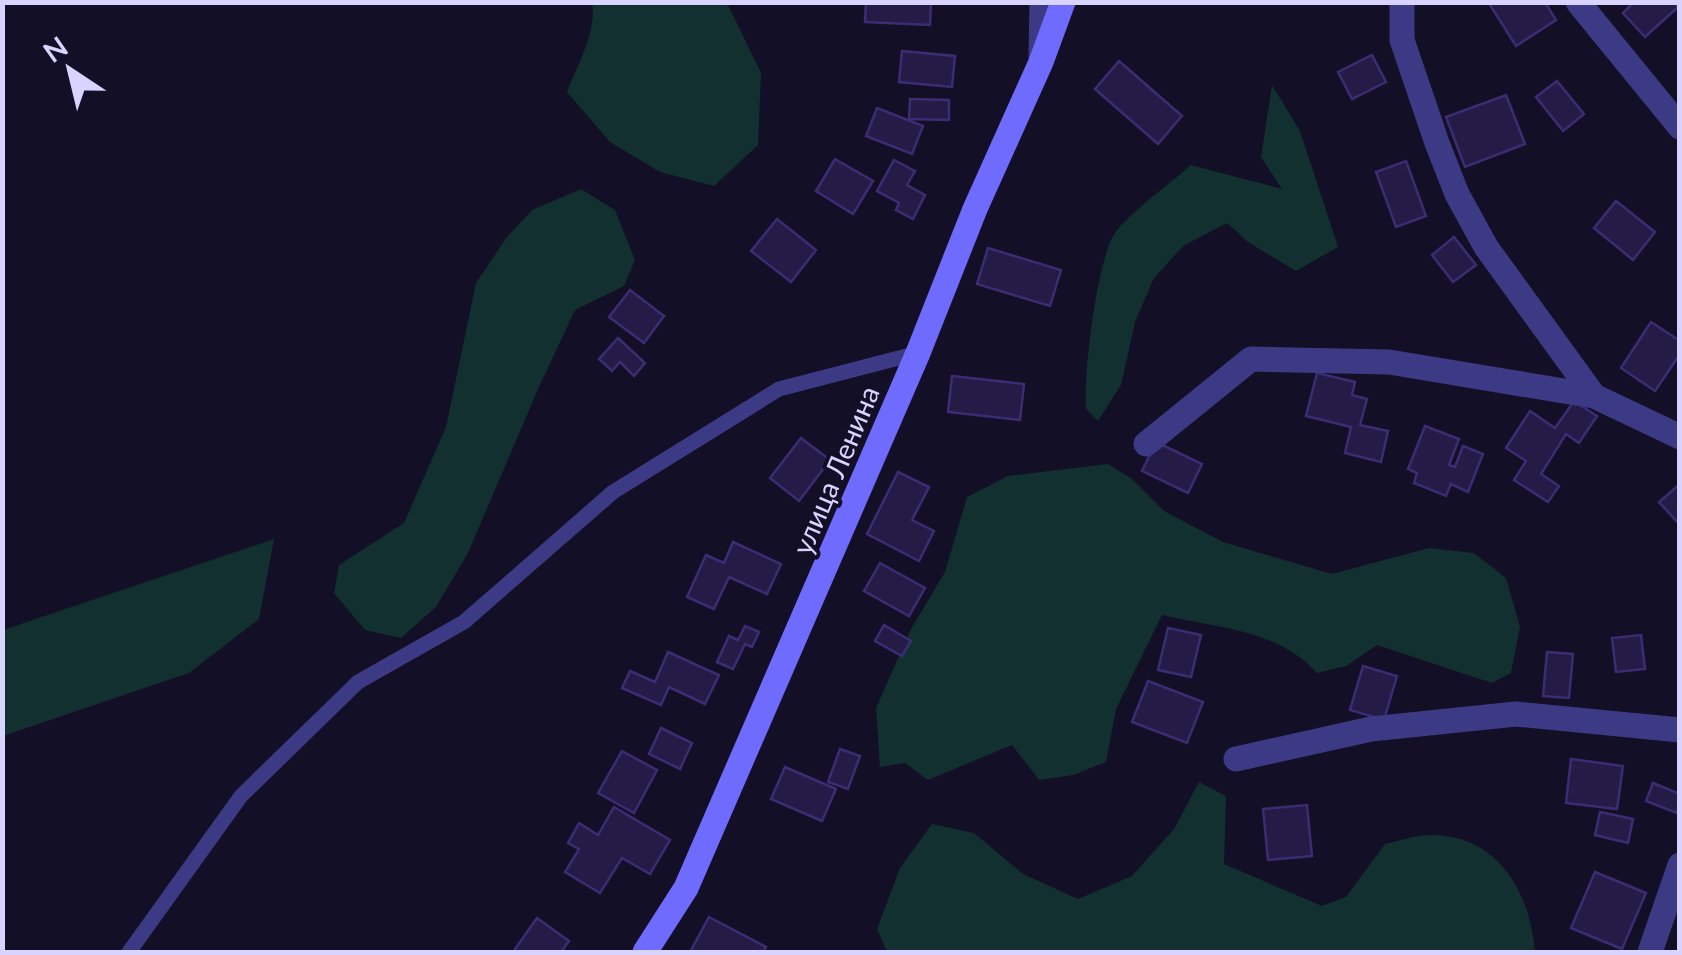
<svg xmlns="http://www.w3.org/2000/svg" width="1682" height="955" font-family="Lato,sans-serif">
<rect width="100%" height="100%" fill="#130f26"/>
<g fill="#12302f">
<path d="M 592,3 L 722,2 L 729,7 L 761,73 L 758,145 L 714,186 L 660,172 L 610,142 L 567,92 C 577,66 597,32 592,3 Z"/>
<path d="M 1272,85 L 1300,131 L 1338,247 L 1296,271 L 1248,242 L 1227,223 L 1183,246 L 1154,278 L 1135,322 L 1121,385 L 1098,421 L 1086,409 C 1083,376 1097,259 1115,233 C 1127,215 1173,181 1191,165 L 1282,189 L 1261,157 Z"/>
<path d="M 581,189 L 615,210 L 635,260 L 624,286 L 575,310 L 538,389 L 468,553 L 436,607 L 401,638 L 365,630 L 334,593 L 339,565 L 404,523 L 446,427 L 476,283 L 507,237 L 532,210 Z"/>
<path d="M 1108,464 L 1132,479 L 1164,511 L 1223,542 L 1332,574 L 1429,548 L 1474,553 L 1506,578 L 1520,627 L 1511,673 L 1492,683 L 1377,645 L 1346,666 L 1317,673 C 1278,629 1216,628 1162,615 L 1116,709 L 1106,762 L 1073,775 L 1039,780 L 1012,745 L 928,780 L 905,763 L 880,767 L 876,708 L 911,629 L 945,572 L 967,497 L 1008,476 Z"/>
<path d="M 274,539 L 259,619 L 189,673 L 3,736 L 3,630 Z"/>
<path d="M 1199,782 L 1226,796 L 1224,864 L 1322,906 L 1346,897 L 1385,844 C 1399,841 1416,835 1431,835 C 1499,835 1530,893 1535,952 L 887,952 L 877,929 L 900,868 L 932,824 L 974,833 L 1023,874 L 1078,899 L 1132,876 L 1174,829 Z"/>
</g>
<g fill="#241b47" stroke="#3b2d73" stroke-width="2.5">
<path d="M 866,2 L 931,2 L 930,25 L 865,22 Z"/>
<path d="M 1493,2 L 1545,2 L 1556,20 L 1516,46 L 1490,5 Z"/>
<path d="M 1634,2 L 1674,2 L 1678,7 L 1645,37 L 1623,13 Z"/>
<path d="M 902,51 L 955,56 L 952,87 L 899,82 Z"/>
<path d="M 1372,55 L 1386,82 L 1352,99 L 1338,72 Z"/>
<path d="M 1119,61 L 1182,116 L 1158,144 L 1095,89 Z"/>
<path d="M 1557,81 L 1584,114 L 1563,131 L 1536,97 Z"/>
<path d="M 1506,95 L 1525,144 L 1465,167 L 1446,117 Z"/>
<path d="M 910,99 L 949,100 L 949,120 L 909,119 Z"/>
<path d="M 877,108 L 923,126 L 912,154 L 866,136 Z"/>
<path d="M 835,159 L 873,181 L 853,214 L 816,191 Z"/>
<path d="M 894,160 L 915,171 L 907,185 L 925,195 L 913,219 L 896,210 L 899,203 L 877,191 Z"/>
<path d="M 1406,161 L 1426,216 L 1396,227 L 1376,172 Z"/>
<path d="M 1616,201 L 1655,232 L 1633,260 L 1594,228 Z"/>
<path d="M 777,219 L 816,250 L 791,282 L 751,251 Z"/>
<path d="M 1454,237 L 1476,265 L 1453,282 L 1432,255 Z"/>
<path d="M 988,248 L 1061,270 L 1050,306 L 977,284 Z"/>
<path d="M 630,290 L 664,316 L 644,343 L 609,317 Z"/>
<path d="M 1651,322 L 1680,341 L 1680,354 L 1655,391 L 1621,368 Z"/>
<path d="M 618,338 L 645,363 L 634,376 L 620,362 L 612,371 L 599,359 Z"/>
<path d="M 1317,373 L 1355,382 L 1352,395 L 1367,399 L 1360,425 L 1388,431 L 1381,462 L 1345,453 L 1351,427 L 1306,416 Z"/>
<path d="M 952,376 L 1024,384 L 1020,420 L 948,412 Z"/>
<path d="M 1574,401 L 1597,416 L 1579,443 L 1566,434 L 1541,474 L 1559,486 L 1548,502 L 1514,480 L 1526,461 L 1506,448 L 1530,411 L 1555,428 Z"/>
<path d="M 1425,426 L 1459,439 L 1449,465 L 1455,467 L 1463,446 L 1483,454 L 1468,492 L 1451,484 L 1446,496 L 1414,483 L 1417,473 L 1408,469 Z"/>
<path d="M 801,438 L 830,460 L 799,501 L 770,478 Z"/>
<path d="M 1156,442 L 1202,464 L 1188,493 L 1142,471 Z"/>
<path d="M 898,472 L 929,487 L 912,520 L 934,531 L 919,561 L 867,534 Z"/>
<path d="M 1680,484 L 1680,525 L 1659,502 Z"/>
<path d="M 733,542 L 781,564 L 767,594 L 729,577 L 714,609 L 687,597 L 706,555 L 724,563 Z"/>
<path d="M 880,563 L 925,588 L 909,616 L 864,591 Z"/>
<path d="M 884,625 L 911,641 L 902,656 L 875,641 Z"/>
<path d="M 745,626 L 759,632 L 752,647 L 745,644 L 733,669 L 717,662 L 729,636 L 738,640 Z"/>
<path d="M 1168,628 L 1201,635 L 1191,677 L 1158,670 Z"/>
<path d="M 1641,635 L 1645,669 L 1616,672 L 1612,638 Z"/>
<path d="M 668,652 L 719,675 L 705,704 L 669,687 L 661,705 L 622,688 L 630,671 L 655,682 Z"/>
<path d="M 1547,652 L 1573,654 L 1569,698 L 1543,696 Z"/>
<path d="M 1363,666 L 1397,676 L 1384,720 L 1350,710 Z"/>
<path d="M 1148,681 L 1203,702 L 1187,743 L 1132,722 Z"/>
<path d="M 661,728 L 692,743 L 680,769 L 649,754 Z"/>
<path d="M 840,749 L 860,756 L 848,789 L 828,782 Z"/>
<path d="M 622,751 L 657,770 L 634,813 L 598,793 Z"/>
<path d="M 1571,759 L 1623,766 L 1617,809 L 1566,803 Z"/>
<path d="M 785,767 L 836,789 L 822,821 L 771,799 Z"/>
<path d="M 1653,783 L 1680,794 L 1677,813 L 1646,801 Z"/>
<path d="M 1307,805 L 1312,856 L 1268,860 L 1263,809 Z"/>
<path d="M 614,807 L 670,840 L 650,874 L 622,858 L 600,893 L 565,872 L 579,849 L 568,843 L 579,823 L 598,835 Z"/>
<path d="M 1600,812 L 1633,819 L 1628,843 L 1595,835 Z"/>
<path d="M 1595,872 L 1646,893 L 1622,949 L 1571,928 Z"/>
<path d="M 709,917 L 766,947 L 763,952 L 690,952 Z"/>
<path d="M 537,918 L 569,941 L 561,952 L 513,952 Z"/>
</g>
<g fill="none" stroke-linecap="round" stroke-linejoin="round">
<path stroke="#3d3a85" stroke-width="15" d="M 129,952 L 241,796 L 358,682 L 464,622 L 613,492 L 779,389 L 918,353"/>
<g stroke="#3d3a85" stroke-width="25">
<path d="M 1402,2 L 1402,40 L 1437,143 L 1457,194 L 1486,247 L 1594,396 L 1680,437"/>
<path d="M 1578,2 L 1680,127"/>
<path d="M 1041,57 L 1042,2"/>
<path d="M 1146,444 L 1251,359 L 1389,362 L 1594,396"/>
<path d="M 1236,759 L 1371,729 L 1516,714 L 1680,730"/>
<path d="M 1650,952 L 1680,865"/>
</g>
<path stroke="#6f6bff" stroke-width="25" d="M 645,952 L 686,888 L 918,353 L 975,209 L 1041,62 L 1063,2"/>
</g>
<g text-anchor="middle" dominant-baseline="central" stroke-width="8" stroke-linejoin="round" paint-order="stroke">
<g font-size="28" fill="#d9d4ff" stroke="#130f26">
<text transform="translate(835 470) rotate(-67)">улица Ленина</text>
</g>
</g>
<rect width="1682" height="955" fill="none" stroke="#d9d4ff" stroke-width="10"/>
<g transform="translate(70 70) rotate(325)" stroke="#130f26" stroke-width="8" paint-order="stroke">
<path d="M0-8L18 38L0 25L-18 38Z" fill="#d9d4ff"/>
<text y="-15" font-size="28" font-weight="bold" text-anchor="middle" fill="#d9d4ff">N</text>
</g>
</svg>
